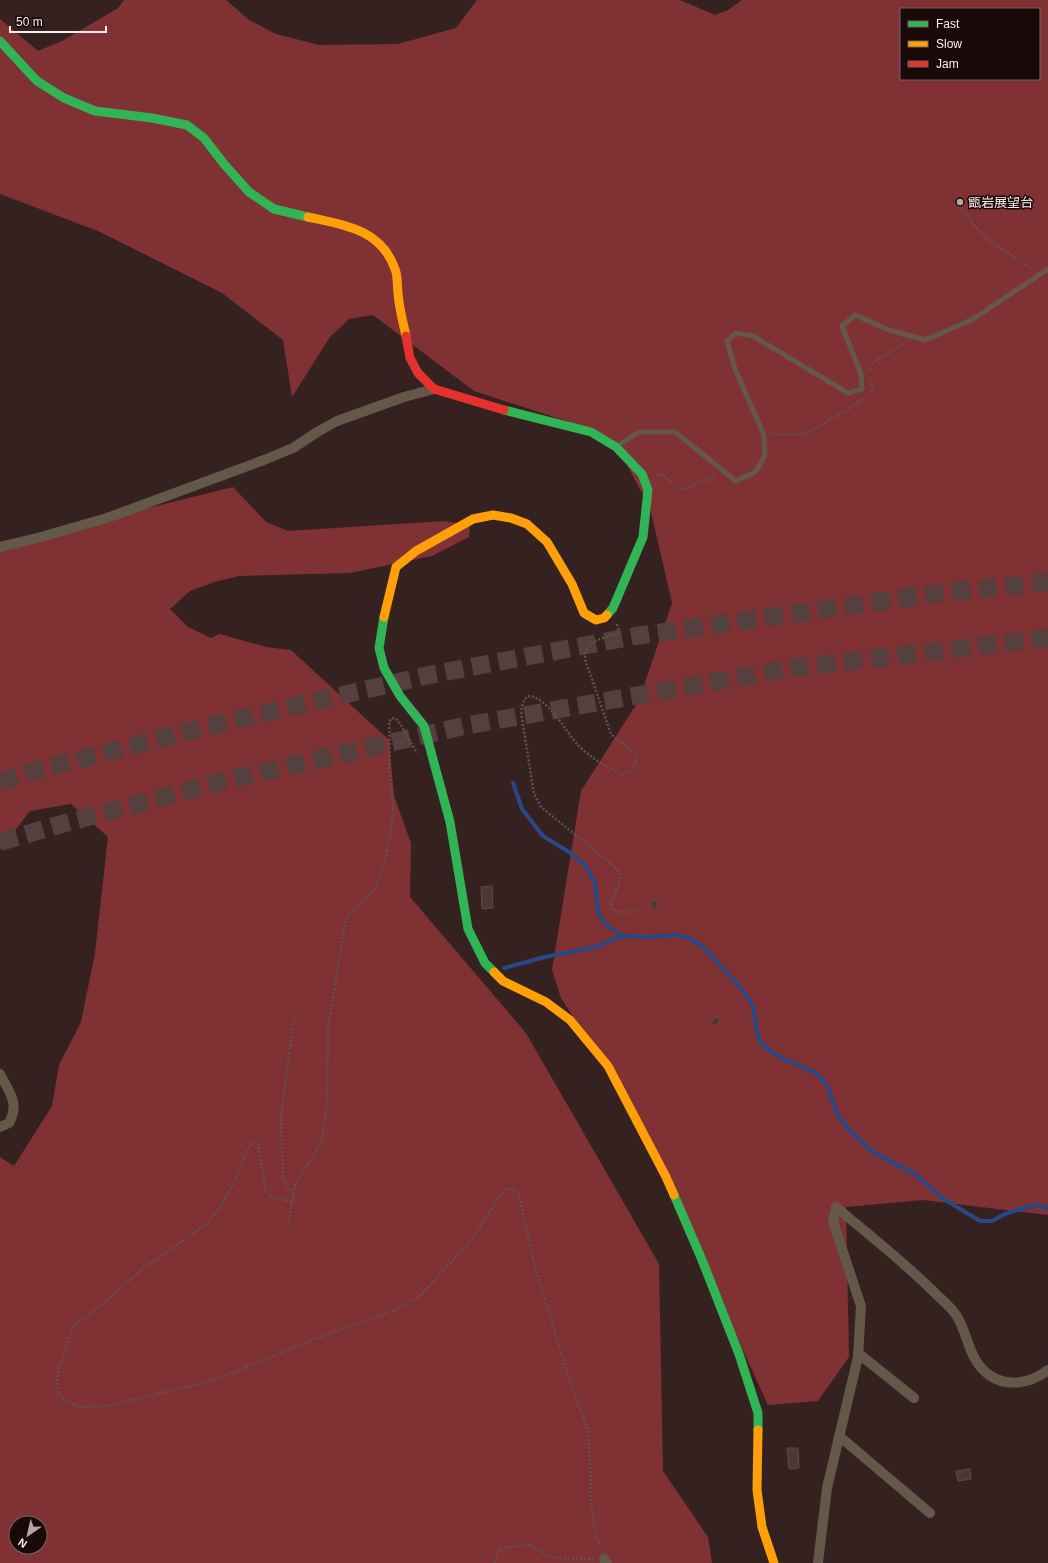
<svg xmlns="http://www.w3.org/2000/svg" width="1048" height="1563" font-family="Arial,'Noto Sans JP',sans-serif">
<rect width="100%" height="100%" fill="#362121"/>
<g fill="#803134" fill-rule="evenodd">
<path d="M 124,0 L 226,0 L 249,20 L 276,34 L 319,45 L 398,44 L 456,28 L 477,0 L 680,0 L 715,15 L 728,10 L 742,0 L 1048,0 L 1048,1215 L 923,1200 L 846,1207 L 849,1357 L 818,1401 L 768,1405 L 632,1106 L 561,998 L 552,970 L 581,791 L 639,700 L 672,603 L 650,508 L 626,463 L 591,429 L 474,391 L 373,315 L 349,319 L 330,337 L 292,397 L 283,340 L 222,293 L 98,231 L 0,194 L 0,19 L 38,51 L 64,40 L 118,8 ZM 901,9 L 1039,9 L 1039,79 L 901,79 Z"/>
<path d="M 233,487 L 266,522 L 288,531 L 444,521 L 470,525 L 469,537 L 432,556 L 350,573 L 239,576 L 214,582 L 190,591 L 170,609 L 188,627 L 211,638 L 220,634 L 266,647 L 291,650 L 389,740 L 394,796 L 411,843 L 410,897 L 526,1033 L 659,1264 L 663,1471 L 708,1537 L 712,1563 L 0,1563 L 0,1157 L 14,1166 L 52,1106 L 59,1065 L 81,1022 L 95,953 L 108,837 L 71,804 L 30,811 L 0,850 L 0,545 ZM 16,1523 L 40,1523 L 40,1547 L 16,1547 Z"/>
</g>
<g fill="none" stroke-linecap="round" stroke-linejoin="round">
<g stroke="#284987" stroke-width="4">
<path d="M 513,783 L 522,809 L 543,836 L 569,852 L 585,865 L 595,883 L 598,912 L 604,923 L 622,936"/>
<path d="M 504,968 L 545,957 L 596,947 L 622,936 L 645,937 L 678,935 L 691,939 L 703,947 L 741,988 L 753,1006 L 757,1031 L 761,1043 L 772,1052 L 786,1060 L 816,1073 L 827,1085 L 837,1114 L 849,1130 L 873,1152 L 915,1174 L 942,1198 L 980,1221 L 992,1221 L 1005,1214 L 1023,1208 L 1036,1205 L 1048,1208"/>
</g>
</g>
<g fill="#4e372f" stroke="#5d4c49">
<path d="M 492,886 L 493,908 L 482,909 L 481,887 Z"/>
<path d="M 656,900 L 658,907 L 653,909 L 650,902 Z"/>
<path d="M 716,1017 L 720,1020 L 715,1026 L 711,1023 Z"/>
<path d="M 787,1448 L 798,1448 L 799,1468 L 789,1469 Z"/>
<path d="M 970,1469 L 971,1479 L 958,1481 L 956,1471 Z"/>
</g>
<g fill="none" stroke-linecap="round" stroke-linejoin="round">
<g stroke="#54403f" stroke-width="18" stroke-dasharray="18 9" stroke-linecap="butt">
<path d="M 0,782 L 34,771 L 214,725 L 429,675 L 635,636 L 941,593 L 1048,582"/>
<path d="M 0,842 L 58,825 L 232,779 L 464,726 L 792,668 L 1048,638"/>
</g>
<g stroke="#60544a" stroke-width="2.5" stroke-dasharray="2 2" stroke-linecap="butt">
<path d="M 959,206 L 984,237 L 1032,269"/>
<path d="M 870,370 L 869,365 L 905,343"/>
<path d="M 870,392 L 873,390 L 871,380"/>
<path d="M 771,434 L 806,434 L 856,404 L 863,398"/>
<path d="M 656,474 L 662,475 L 683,490 L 717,476"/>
<path d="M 617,624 L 619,631 L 617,633 C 603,639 584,640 585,659 L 611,734 L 636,755 C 637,766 632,770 623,774 C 609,769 588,756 578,745 C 566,732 547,696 528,696 C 523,701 522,704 521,712 L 534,794 L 541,807 L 616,868 C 627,882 611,892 611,908 C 619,914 628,912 638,911"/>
<path d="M 294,1193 L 288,1188 L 283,1180 L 281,1116 L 294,1017"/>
<path d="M 292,1202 L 272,1197 L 266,1192 L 258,1144 L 252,1143 C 245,1154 241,1166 236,1178 C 229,1193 217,1214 205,1225 L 145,1267 L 87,1317 L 77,1323 L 72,1329 L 58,1372 L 57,1385 L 59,1394 L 64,1400 L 80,1407 L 105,1406 L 192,1386 L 237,1371 L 320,1337 L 392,1311 L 409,1303 L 420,1296 L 470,1242 L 498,1199 L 505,1190 L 511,1188 L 519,1194 L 535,1267 L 570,1382 L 588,1430 L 591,1480 L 590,1497 L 595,1532 L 601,1549"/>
<path d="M 288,1225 L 295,1185 L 322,1141 L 327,1103 L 328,1027 L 345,923 C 352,906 367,902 374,889 C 386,866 391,836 393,811 C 394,799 390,786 390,774 C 389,757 390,739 389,722 L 392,718 L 398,720 L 417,753"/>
<path d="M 494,1563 L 500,1548 L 530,1545 L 552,1558 L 594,1559"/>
</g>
<path stroke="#635849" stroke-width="5" d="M 616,447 L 639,432 L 675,432 L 736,481 L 755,472 L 761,463 L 765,455 L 764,435 L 735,369 L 727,341 L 736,333 L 753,336 L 848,393 L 862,389 L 861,374 L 842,326 L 855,315 L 889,330 L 925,340 L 973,319 L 1048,269"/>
<g stroke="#635849" stroke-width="10">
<path d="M 0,547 L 41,537 L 107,518 L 264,460 L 293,448 L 319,431 L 337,421 L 404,397 L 434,389"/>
<path d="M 0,1074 C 9,1092 20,1103 9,1123 L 0,1127"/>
<path d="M 858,1353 L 914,1398"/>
<path d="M 839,1436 L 930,1513"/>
<path d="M 604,1559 L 607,1563"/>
<path d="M 818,1563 L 827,1488 L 858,1357 L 861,1306 L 833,1222 L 836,1207 C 869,1235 904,1262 935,1293 C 941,1299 948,1305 954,1312 C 969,1331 966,1358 989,1375 C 1008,1388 1031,1383 1048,1370"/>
</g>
<g stroke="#30b455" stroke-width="9">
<path d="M 0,41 L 37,81 L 64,98 L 95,111 L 152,118 L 187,125 L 204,138 L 224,164 L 249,192 L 274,209 L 308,217"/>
<path d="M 504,410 L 591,432 L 616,447 L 642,474 L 648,490 L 643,537 L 613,608 L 607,615"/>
<path d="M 384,617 L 379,648 L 384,668 L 400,696 L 424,726 L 450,822 L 468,929 L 485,963 L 494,972"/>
<path d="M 674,1195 L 702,1260 L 739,1354 L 758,1413 L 758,1430"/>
</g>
<g stroke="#ff9f0a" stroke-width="9">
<path d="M 308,217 C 344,225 381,229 395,269 C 398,276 397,286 398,293 C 399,308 403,322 406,336"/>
<path d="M 384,617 L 396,567 L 416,551 L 473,519 L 493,515 L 511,518 L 527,524 L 547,542 L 572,584 L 584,613 L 596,620 L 604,618 L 607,615"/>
<path d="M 494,972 L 503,981 L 546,1002 L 570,1020 L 608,1066 L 666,1177 L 674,1195"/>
<path d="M 758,1430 L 757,1490 L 762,1527 L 774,1563"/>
</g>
<path stroke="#e5322d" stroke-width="9" d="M 406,336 L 410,358 L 418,373 L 434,389 L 504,410"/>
</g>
<circle fill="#b7a6a5" stroke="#1a0909" stroke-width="1.5" cx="960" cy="202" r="4"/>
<g text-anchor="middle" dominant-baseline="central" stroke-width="3" stroke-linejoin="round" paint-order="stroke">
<g font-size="13" fill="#fdedec" stroke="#1a0909" text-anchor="start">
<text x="968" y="202">甑岩展望台</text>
</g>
</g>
<rect x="900" y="8" width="140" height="72" fill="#1a0909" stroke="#756464"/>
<rect x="908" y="21" width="20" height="6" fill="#30b455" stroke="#756464"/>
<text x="936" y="28" font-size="12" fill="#fdedec">Fast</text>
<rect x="908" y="41" width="20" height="6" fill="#ff9f0a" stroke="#756464"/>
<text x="936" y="48" font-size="12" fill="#fdedec">Slow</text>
<rect x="908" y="61" width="20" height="6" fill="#e5322d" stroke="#756464"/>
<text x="936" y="68" font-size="12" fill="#fdedec">Jam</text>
<g transform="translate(28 1535) rotate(214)"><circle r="19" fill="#1a0909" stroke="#756464"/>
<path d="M0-3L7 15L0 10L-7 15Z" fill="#b7a6a5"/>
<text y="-6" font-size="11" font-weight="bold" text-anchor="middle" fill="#fdedec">N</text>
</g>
<path d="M10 26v6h96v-6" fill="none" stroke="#fdedec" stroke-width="2"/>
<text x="16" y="26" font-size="12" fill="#fdedec" stroke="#1a0909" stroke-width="3" paint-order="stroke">50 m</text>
</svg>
